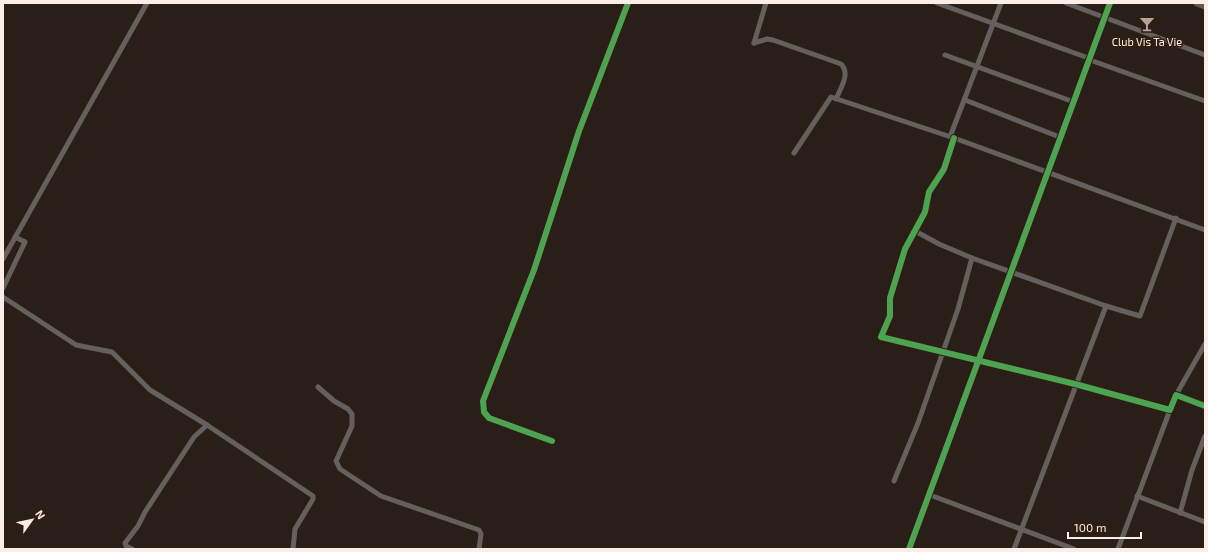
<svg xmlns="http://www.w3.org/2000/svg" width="1208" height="552" font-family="'Exo 2',sans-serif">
<rect width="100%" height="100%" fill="#2a1f18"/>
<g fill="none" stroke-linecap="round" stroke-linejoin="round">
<g stroke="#65605d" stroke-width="5">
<path d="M 937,3 L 1091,59"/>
<path d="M 1066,3 L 1205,55"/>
<path d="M 754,43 L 767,39 L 773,40 L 841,64 C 851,74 840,89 836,99"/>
<path d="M 754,43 L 766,3"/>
<path d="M 945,55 L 1074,102"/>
<path d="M 1090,60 L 1205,101"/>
<path d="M 965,100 L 1062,138"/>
<path d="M 950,137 L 1001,3"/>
<path d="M 954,138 L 944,169 L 929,192 L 925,212 L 905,249 L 890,298 L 890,316 L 881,337 L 1075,384 L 1170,410 L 1176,395 L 1205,406"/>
<path d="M 794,153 L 831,97 L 954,138 L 1205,230"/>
<path d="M 915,231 L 939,244 L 972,258 L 1106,306 L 1140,316 L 1176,218"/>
<path d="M 3,259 L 147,3"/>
<path d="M 3,288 L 25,242 L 15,237"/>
<path d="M 3,297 L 76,345 L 112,352 L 150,390 L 207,425 L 313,496 L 313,499 L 295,529 L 293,549"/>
<path d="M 318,387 L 334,401 L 348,409 L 352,414 L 352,426 L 336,461 L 340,469 L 381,496 L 479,530 L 481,534 L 479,549"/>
<path d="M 1176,395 L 1205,344"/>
<path d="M 552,441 L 489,418 L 484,412 L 483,401 L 534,270 L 579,131 L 628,3"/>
<path d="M 894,481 L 918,423 L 958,309 L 972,258"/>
<path d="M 930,495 L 1074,549"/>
<path d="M 1137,496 L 1205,522"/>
<path d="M 1180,513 L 1192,470 L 1205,436"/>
<path d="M 132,549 L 126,546 L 125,543 L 138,526 L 145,512 L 194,437 L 207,425"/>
<path d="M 909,549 L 1110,3"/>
<path d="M 1014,549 L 1106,306"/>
<path d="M 1118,549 L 1170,410"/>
</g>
<path stroke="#5f5854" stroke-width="7" d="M 1197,3 L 1205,6"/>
<g stroke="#311e11" stroke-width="8">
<g id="cycleway">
<path d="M 954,138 L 944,169 L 929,192 L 925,212 L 905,249 L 890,298 L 890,316 L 881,337 L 1075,384 L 1170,410 L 1176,395 L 1205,406"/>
<path d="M 552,441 L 489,418 L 484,412 L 483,401 L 534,270 L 579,131 L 628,3"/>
<path d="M 909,549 L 1110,3"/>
</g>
</g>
<use href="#cycleway" stroke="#4ca352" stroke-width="6"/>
</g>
<defs>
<g id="bar-bare" transform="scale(1.2)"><path d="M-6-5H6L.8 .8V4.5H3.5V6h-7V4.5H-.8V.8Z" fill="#b2a69e" stroke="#311e11" stroke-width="2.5" paint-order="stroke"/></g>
</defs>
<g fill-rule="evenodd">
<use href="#bar-bare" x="1147" y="24"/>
</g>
<g text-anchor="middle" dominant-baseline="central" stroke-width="3" stroke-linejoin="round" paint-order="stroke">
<g font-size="11" fill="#fceee6" stroke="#311e11">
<text x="1147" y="41">Club Vis Ta Vie</text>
</g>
</g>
<rect width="1208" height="552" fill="none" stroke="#fceee6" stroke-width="8"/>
<g transform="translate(32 520) rotate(57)" stroke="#311e11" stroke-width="3" paint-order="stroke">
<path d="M0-3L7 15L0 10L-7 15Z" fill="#fceee6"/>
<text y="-6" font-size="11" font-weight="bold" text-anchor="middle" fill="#fceee6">N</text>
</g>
<path d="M1068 532v6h73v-6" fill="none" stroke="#fceee6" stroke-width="2"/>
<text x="1074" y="532" font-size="12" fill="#fceee6" stroke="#311e11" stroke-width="3" paint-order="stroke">100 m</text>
</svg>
